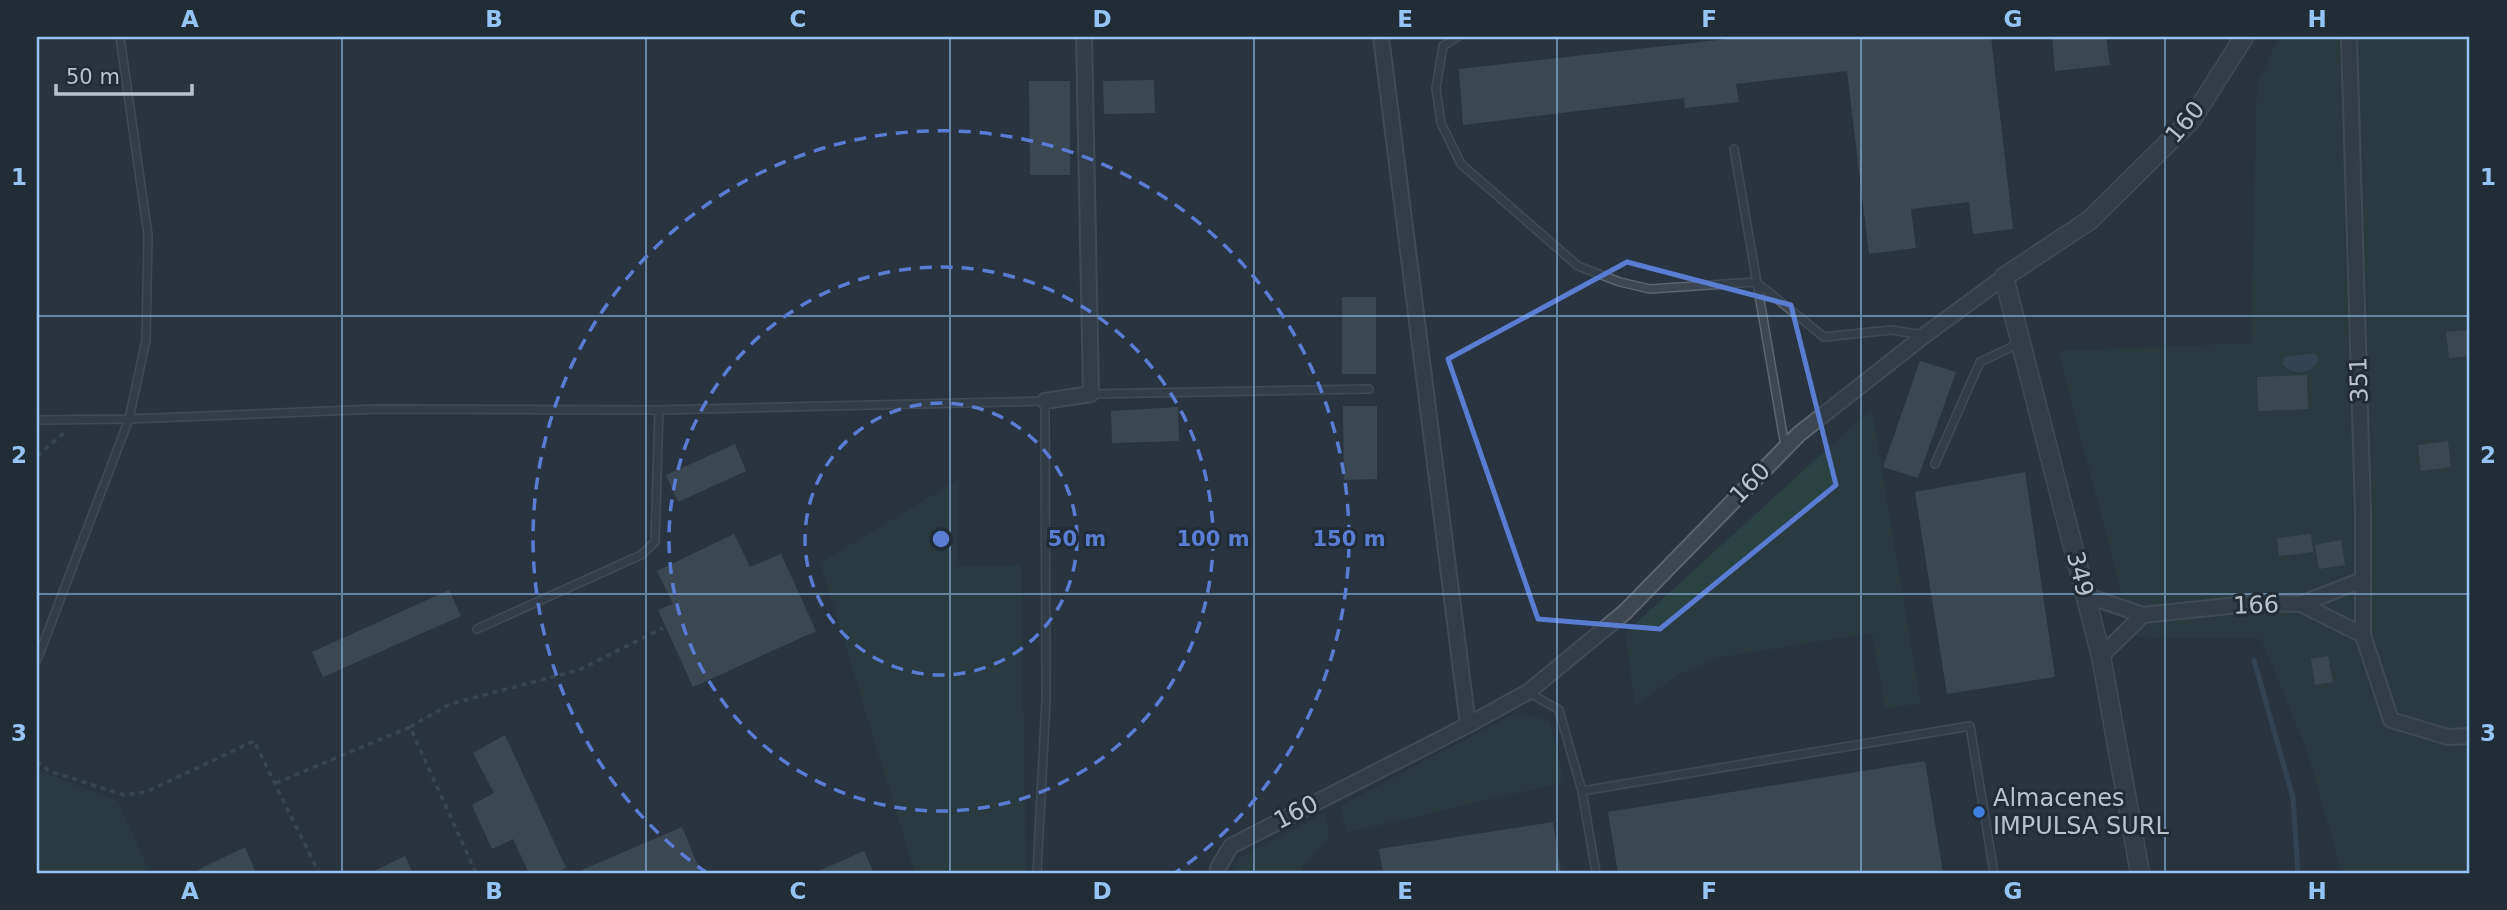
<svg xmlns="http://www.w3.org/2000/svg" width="2507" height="910" font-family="'DejaVu Sans',sans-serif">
<rect width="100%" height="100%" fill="#283541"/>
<g fill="#2a4242">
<path d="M 2279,37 L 2470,37 L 2470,873 L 2342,873 L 2306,748 L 2261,639 L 2133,637 L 2058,351 L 2251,343 L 2257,84 Z"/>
<path d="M 1872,408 L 1921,703 L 1885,709 L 1872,633 L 1722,657 L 1681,673 L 1635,706 L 1625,633 Z"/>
<path d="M 959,479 L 957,566 L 1021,565 L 1026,873 L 915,873 L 820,563 Z"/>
<path d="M 1519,711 L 1550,722 L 1564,782 L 1346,833 L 1340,806 Z"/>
<path d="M 37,770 L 118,801 L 150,873 L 37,873 Z"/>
<path d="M 1326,812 L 1329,839 L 1302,867 L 1303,873 L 1232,873 L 1240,858 Z"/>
</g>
<path fill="#3f5569" d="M 2315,353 L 2318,357 L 2318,362 C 2308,374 2295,376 2283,365 L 2284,357 Z"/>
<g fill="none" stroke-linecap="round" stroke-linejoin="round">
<path stroke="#3f5569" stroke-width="5" d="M 2254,660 L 2293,798 L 2298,873"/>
</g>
<g fill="#51606c">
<path d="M 1745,37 L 1991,37 L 2013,229 L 1973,234 L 1969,202 L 1911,209 L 1916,248 L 1869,254 L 1847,71 L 1736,84 L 1739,102 L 1685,108 L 1684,98 L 1463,125 L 1459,69 Z"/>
<path d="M 2052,37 L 2106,37 L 2110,65 L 2055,71 Z"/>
<path d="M 1154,80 L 1155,113 L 1104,114 L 1103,81 Z"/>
<path d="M 1029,81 L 1070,81 L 1070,175 L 1030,175 Z"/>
<rect x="1342" y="297" width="34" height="77"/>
<path d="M 2470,330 L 2470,356 L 2449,358 L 2446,332 Z"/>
<path d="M 1920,361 L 1956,372 L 1918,478 L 1883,467 Z"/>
<path d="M 2307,375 L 2308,409 L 2258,411 L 2257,377 Z"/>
<path d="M 1343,406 L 1377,406 L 1377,479 L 1344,480 Z"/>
<path d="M 1178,407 L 1179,441 L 1112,443 L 1111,411 Z"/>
<path d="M 2448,441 L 2451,467 L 2421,471 L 2418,445 Z"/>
<path d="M 735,444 L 746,471 L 678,502 L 666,475 Z"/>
<path d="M 2025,472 L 2055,677 L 1947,694 L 1915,492 Z"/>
<path d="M 734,534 L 750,567 L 781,554 L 816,631 L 693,687 L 658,610 L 673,604 L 657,571 Z"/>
<path d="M 2311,534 L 2313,552 L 2279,556 L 2277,538 Z"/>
<path d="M 2341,540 L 2345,565 L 2319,569 L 2315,545 Z"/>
<path d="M 449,590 L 461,616 L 323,677 L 312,652 Z"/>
<path d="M 2328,656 L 2333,682 L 2315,685 L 2311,659 Z"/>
<path d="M 505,735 L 566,868 L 554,873 L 529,873 L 513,839 L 492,849 L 472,805 L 494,793 L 473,753 Z"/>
<path d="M 1925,761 L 1943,873 L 1618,873 L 1608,812 Z"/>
<path d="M 1553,822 L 1561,873 L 1383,873 L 1379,849 Z"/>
<path d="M 682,827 L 701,873 L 575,873 Z"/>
<path d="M 245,847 L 256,873 L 192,873 Z"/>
<path d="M 864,851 L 874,873 L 814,873 Z"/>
<path d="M 405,856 L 413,873 L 370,873 Z"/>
</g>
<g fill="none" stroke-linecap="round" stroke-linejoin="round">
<g stroke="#5a656e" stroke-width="10">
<g id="service">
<path d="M 1457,37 L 1443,46 L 1436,88 L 1441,123 L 1461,164 L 1578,266 L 1620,282 L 1650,289 L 1756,282 L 1824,337 L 1891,330 L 1924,335"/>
<path d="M 1734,149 L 1785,446"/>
<path d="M 1091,394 L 1369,389"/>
<path d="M 37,420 L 129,419 L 379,409 L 659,410 L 1045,401 L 1046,700 L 1037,873"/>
<path d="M 1935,464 L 1980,362 L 2020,343"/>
<path d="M 477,629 L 641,555 L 655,542 L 659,410"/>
<path d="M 37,660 L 129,419 L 146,340 L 148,235 L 120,37"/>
<path d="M 1528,692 L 1559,710 L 1582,791"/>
<path d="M 1596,873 L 1582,791 L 1970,726 L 1994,873"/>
</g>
</g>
<g stroke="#5a656e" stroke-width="18">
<g id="minor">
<path d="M 1381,37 L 1468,725"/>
<path d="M 2349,37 L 2363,514 L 2363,635 L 2391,720 L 2448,737 L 2470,736"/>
<path d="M 1045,401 L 1091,394 L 1084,37"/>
<path d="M 2085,595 L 2143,615"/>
<path d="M 2301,604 L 2362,580"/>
<path d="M 2101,656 L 2143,615 L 2257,603 L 2301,604 L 2363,635"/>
<path d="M 1218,873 L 1218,868 L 1231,846 L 1468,725 L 1528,692 L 1625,612 L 1799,434 L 1925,335 L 2004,277"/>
</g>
</g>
<g stroke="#5a656e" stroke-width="21">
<path id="tertiary" d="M 2140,873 L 2101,656 L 2004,277 L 2090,220 L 2192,119 L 2244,37"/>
</g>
<g stroke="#485e5e" stroke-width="3.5" stroke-dasharray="5 5" stroke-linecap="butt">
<path d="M 37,456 L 65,432"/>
<path d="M 410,727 L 450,704 L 579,670 L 663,628"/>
<path d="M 37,761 L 49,771 L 124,795 L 146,792 L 254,741 L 319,873"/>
<path d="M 276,783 L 410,727 L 476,873"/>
</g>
<use href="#service" stroke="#3c4751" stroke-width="7"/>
<use href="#minor" stroke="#3c4751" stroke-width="14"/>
<use href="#tertiary" stroke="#3c4751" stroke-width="18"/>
</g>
<path d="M0 0H2507V910H0ZM 1627,262 L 1791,305 L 1836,485 L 1660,629 L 1538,619 L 1448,359 Z" fill="#283541" fill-opacity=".55" fill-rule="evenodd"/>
<path fill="none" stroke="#5b7cd3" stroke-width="5" stroke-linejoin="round" d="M 1627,262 L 1791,305 L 1836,485 L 1660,629 L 1538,619 L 1448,359 Z"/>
<path fill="none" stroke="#95c4f4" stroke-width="2" stroke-opacity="0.55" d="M 342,37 L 342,873M 646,37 L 646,873M 950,37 L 950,873M 1254,37 L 1254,873M 1557,37 L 1557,873M 1861,37 L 1861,873M 2165,37 L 2165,873M 37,316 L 2470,316M 37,594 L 2470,594"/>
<g fill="none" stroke="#5b7cd3" stroke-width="3.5" stroke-dasharray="12 9">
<circle cx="941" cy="539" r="136"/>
<circle cx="941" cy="539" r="272"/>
<path d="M707 873A408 408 0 1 1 1175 873"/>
</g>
<circle fill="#3f7fe0" stroke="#202c36" stroke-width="2.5" cx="1979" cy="812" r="7"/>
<g text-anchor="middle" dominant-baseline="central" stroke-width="6" stroke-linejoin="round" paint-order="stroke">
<g font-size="24" fill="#b9c2cb" stroke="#202c36">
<text transform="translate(2185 122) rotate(-50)">160</text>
<text transform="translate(2359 380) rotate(-92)">351</text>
<text transform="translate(1750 483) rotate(-46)">160</text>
<text transform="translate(2080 574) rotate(76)">349</text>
<text transform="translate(2256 605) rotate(-2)">166</text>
<text transform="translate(1296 812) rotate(-27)">160</text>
</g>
<g font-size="24" fill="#b9c2cb" stroke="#202c36" text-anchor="start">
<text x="1993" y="798">Almacenes<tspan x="1993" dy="28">IMPULSA SURL</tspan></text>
</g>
</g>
<circle cx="941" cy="539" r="10" fill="#5b7cd3" stroke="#202c36" stroke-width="3.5"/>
<g font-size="21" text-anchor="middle" font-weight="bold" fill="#5b7cd3" stroke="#202c36" stroke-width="6" stroke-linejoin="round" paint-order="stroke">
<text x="1077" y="546">50 m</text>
<text x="1213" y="546">100 m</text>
<text x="1349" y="546">150 m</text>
</g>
<rect width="2507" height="910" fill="none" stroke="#202c36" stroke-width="77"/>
<path d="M56 84v10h136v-10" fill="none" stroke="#b9c2cb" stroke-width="3.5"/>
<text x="66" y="84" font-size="21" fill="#b9c2cb" stroke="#202c36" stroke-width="5" paint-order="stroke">50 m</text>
<rect x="38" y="38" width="2430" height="834" fill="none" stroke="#95c4f4" stroke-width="2.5"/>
<g font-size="23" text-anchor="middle" font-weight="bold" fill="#95c4f4">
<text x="190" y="27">A</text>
<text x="494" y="27">B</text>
<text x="798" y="27">C</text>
<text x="1102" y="27">D</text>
<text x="1405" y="27">E</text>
<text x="1709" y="27">F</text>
<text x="2013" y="27">G</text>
<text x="2317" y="27">H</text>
<text x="19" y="185">1</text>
<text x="2488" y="185">1</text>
<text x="19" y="463">2</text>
<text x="2488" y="463">2</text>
<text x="19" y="741">3</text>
<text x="2488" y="741">3</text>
<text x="190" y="899">A</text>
<text x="494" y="899">B</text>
<text x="798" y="899">C</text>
<text x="1102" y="899">D</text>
<text x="1405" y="899">E</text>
<text x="1709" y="899">F</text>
<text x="2013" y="899">G</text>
<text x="2317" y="899">H</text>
</g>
</svg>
